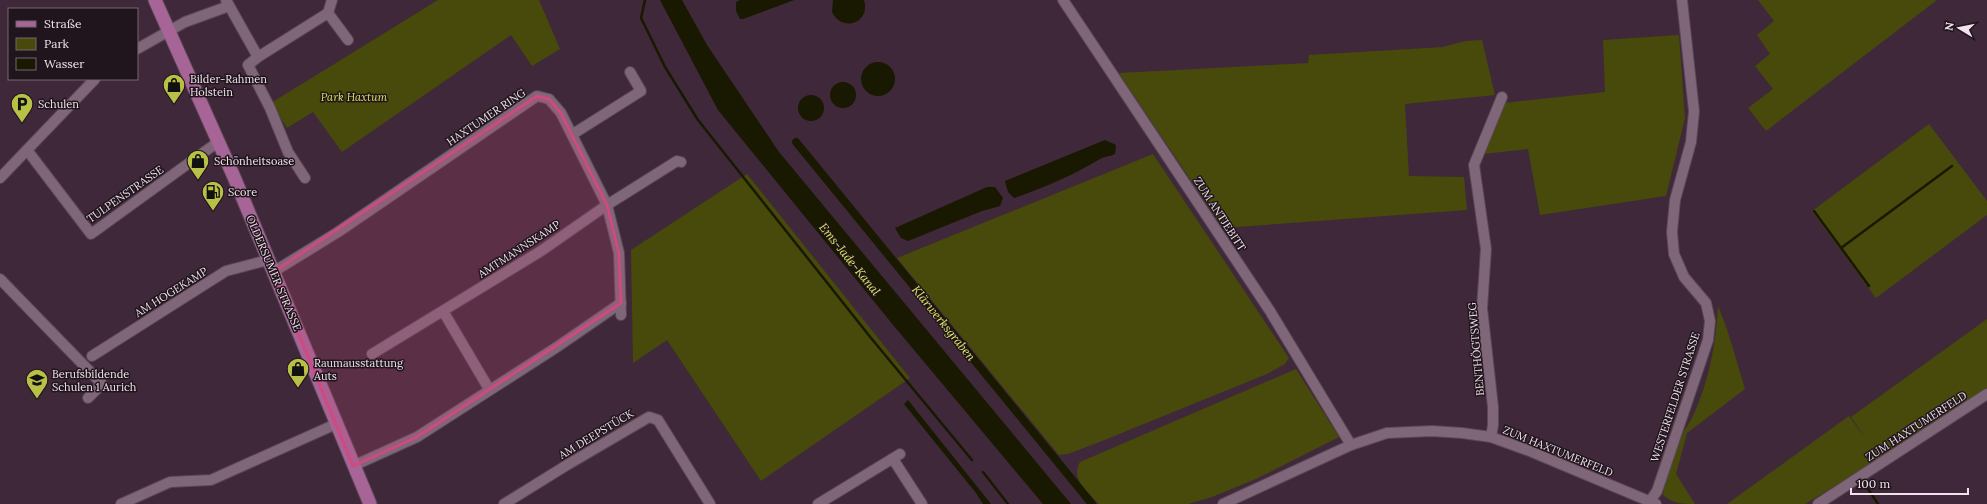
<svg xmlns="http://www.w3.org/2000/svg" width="1987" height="504" font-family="Lora,serif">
<rect width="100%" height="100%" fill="#3f2839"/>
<g fill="#474a0b">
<path d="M 438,0 L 539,0 L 560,49 L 532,66 L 511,35 L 342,152 L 313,112 L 287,128 L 271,103 Z"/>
<path d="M 1758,0 L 1937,0 L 1766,131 L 1748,108 L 1773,89 L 1755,66 L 1770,54 L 1757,35 L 1774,21 Z"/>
<path d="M 1679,35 L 1685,118 L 1666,196 L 1540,215 L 1528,149 L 1483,154 L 1504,103 L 1605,92 L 1603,40 Z"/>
<path d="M 1482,40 L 1495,95 L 1405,104 L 1409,176 L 1464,177 L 1467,210 L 1223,228 L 1119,73 L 1308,63 L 1309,55 L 1443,47 L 1465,41 Z"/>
<path d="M 1929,124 L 1987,201 L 1987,215 L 1876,298 L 1812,211 Z"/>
<path d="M 1153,154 L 1289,358 L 1285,364 L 1267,374 L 1107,439 L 1068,454 L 1059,455 L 897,258 Z"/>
<path d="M 747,174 L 910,378 L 761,481 L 667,340 L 633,363 L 631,250 Z"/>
<path d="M 1718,306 L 1727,329 L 1745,389 L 1687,433 L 1676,474 L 1695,504 C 1682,504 1674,504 1663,495 C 1667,473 1675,453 1683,433 C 1686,427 1691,421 1694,414 C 1709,380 1716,344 1718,306 Z"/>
<path d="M 1987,319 L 1987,388 L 1880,459 L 1805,504 L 1727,504 L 1849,416 L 1868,442 L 1851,417 Z"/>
<path d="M 1296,369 L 1339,437 L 1256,479 L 1212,497 L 1188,504 L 1099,504 C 1088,492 1070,479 1080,462 Z"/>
</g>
<g fill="#181900">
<path d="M 660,0 L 682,0 L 707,45 L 779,152 L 1071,504 L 1043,504 L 894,326 L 718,110 Z"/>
<path d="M 740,0 L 794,0 L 743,19 L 740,19 L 736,11 L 736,2 Z"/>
<path d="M 833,0 L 864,0 C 871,23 842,33 832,12 Z"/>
<circle cx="878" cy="79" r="17"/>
<circle cx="843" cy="95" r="13"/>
<circle cx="811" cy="108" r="13"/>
<path d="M 1105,140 L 1116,145 L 1115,154 C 1109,157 1105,156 1100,159 C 1073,175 1044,188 1014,198 L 1008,192 L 1005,181 Z"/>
<path d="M 987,187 L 995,187 L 1003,198 L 1000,206 L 982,211 L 908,241 L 901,238 L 895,228 Z"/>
<path d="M 908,400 L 991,504 L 992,504 L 983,504 L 976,493 L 904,404 Z"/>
</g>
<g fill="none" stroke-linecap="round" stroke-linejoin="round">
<g stroke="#181900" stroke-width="2.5">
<path d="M 645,0 L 641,18 L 646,28 L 665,67 L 698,120 L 871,338 L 972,460"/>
<path d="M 1814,211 L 1869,286"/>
<path d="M 1841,248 L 1952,166"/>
<path d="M 983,472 L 1008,504"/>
<path d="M 1864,483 L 1878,504"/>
</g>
<path stroke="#181900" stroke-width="8" d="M 796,142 L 1092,504"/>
<g stroke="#5a4755" stroke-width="12">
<g id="minor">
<path d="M 226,0 L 258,57"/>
<path d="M 1063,0 L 1270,311 L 1351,445"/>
<path d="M 328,13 L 348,40"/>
<path d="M 137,49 L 185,22 L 229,6"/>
<path d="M 573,134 L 641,91 L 630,72"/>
<path d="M 27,150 L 91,234 L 218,142"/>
<path d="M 0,178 L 95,79"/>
<path d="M 305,178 L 288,152 L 270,108 L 248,65 L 258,57 L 328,13 L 332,0"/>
<path d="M 273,272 L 338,232 L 537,96 L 549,99 L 561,113 L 607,205 L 619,253 L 621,315"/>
<path d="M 0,279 L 102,384 L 88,398"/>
<path d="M 443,311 L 489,389"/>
<path d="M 372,354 L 541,251 L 607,205 L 677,161 L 681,162"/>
<path d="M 92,356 L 226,271 L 268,260"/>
<path d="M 1491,437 L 1493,425 L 1493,407 L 1482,308 L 1486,249 L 1474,165 L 1502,97"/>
<path d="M 893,459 L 922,504"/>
<path d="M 353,466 L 417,437 L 557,347 L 621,303"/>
<path d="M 1650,501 L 1657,491 L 1708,340 L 1710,321 L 1706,303 L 1684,277 L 1674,254 L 1672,232 L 1675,200 L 1691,142 L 1694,111 L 1682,0"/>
<path d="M 121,504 L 170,482 L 211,480 L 336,424"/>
<path d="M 504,504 L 567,465 L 649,417 L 658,420 L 710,504"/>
<path d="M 818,504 L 900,454"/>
<path d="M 1223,504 L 1351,445 L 1387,433 L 1432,431 L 1462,433 L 1491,437 L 1527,450 L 1656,504"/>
<path d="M 1818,504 L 1987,394"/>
</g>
</g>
<g stroke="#5a4755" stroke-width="15">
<path id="major" d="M 155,0 L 234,177 L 370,504"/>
</g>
<use href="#minor" stroke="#806679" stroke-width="10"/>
<use href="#major" stroke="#a66497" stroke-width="13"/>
</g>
<path fill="#ce4a7f" fill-opacity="0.2" stroke="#ce4a7f" stroke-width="3" stroke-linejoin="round" d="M 537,96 L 549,99 L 561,113 L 607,205 L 619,253 L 621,303 L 417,437 L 353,466 L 273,272 Z"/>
<defs>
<g id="shop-pin" transform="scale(1.15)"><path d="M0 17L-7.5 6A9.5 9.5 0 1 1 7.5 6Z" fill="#b9c046" stroke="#20151d"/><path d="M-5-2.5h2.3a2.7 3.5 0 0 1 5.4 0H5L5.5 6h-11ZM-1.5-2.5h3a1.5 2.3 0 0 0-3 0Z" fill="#111"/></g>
<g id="parking-pin" transform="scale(1.15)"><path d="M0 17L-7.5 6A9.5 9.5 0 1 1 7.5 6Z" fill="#b9c046" stroke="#20151d"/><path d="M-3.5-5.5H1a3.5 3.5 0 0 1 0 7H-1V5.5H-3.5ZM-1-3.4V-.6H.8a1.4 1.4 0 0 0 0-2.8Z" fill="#111"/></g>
<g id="fuel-pin" transform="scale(1.15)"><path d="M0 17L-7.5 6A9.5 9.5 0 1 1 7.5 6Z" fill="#b9c046" stroke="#20151d"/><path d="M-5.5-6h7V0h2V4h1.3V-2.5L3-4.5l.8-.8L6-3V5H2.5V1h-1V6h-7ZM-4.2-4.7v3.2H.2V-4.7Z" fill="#111"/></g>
<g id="school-pin" transform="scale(1.15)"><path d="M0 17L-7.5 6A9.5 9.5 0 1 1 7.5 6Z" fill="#b9c046" stroke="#20151d"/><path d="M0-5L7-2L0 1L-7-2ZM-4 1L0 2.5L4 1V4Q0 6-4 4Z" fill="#111"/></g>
</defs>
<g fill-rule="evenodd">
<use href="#shop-pin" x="174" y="85"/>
<use href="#parking-pin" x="22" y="104"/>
<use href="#shop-pin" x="198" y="161"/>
<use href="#fuel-pin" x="213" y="192"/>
<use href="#shop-pin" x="298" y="369"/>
<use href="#school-pin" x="37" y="380"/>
</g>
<g text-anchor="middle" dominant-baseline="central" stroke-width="3" stroke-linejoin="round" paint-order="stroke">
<g font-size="11" fill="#f1e2ec" stroke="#20151d" text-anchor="start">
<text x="190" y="79">Bilder-Rahmen<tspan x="190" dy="13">Holstein</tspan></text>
<text x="38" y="104">Schulen</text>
<text x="214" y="161">Schönheitsoase</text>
<text x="228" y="192">Score</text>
<text x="314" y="363">Raumausstattung<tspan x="314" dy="13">Auts</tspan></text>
<text x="52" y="374">Berufsbildende<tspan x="52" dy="13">Schulen 1 Aurich</tspan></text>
</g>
<g font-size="11" font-style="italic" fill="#d8e157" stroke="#20151d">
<text x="354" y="97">Park Haxtum</text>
</g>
<g font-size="11" fill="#f1e2ec" stroke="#20151d">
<text transform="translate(486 117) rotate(-34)">HAXTUMER RING</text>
<text transform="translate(125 194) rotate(-35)">TULPENSTRASSE</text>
<text transform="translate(1220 214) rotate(57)">ZUM ANTJEBITT</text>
<text transform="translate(519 249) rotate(-33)">AMTMANNSKAMP</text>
<text transform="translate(274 273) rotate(67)">OLDERSUMER STRASSE</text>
<text transform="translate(171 292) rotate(-32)">AM HOGEKAMP</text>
<text transform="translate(1476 349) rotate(-95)">BENTHÖGTSWEG</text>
<text transform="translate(1675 397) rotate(-72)">WESTERFELDER STRASSE</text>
<text transform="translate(1916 426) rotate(-33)">ZUM HAXTUMERFELD</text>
<text transform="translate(596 434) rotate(-31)">AM DEEPSTÜCK</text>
<text transform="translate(1558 451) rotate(22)">ZUM HAXTUMERFELD</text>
</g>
<g font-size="12" font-style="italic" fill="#e0e960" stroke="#20151d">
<text transform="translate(850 259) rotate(51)">Ems-Jade-Kanal</text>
<text transform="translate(944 323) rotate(51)">Klärwerksgraben</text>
</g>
</g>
<rect x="8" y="8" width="130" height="72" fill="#20151d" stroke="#746770"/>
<rect x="16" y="21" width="20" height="6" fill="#a66497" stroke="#746770"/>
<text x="44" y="28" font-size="12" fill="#f1e2ec">Straße</text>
<rect x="16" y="38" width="20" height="12" fill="#474a0b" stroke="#746770"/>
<text x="44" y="48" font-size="12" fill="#f1e2ec">Park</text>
<rect x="16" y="58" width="20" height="12" fill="#181900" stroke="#746770"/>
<text x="44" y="68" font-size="12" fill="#f1e2ec">Wasser</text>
<g transform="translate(1959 28) rotate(280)" stroke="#20151d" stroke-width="3" paint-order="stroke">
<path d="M0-3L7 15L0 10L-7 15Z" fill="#f1e2ec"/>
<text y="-6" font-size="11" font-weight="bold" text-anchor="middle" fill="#f1e2ec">N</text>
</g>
<path d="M1851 488v6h117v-6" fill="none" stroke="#f1e2ec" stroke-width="2"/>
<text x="1857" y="488" font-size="12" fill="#f1e2ec" stroke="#20151d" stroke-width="3" paint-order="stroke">100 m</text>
</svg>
